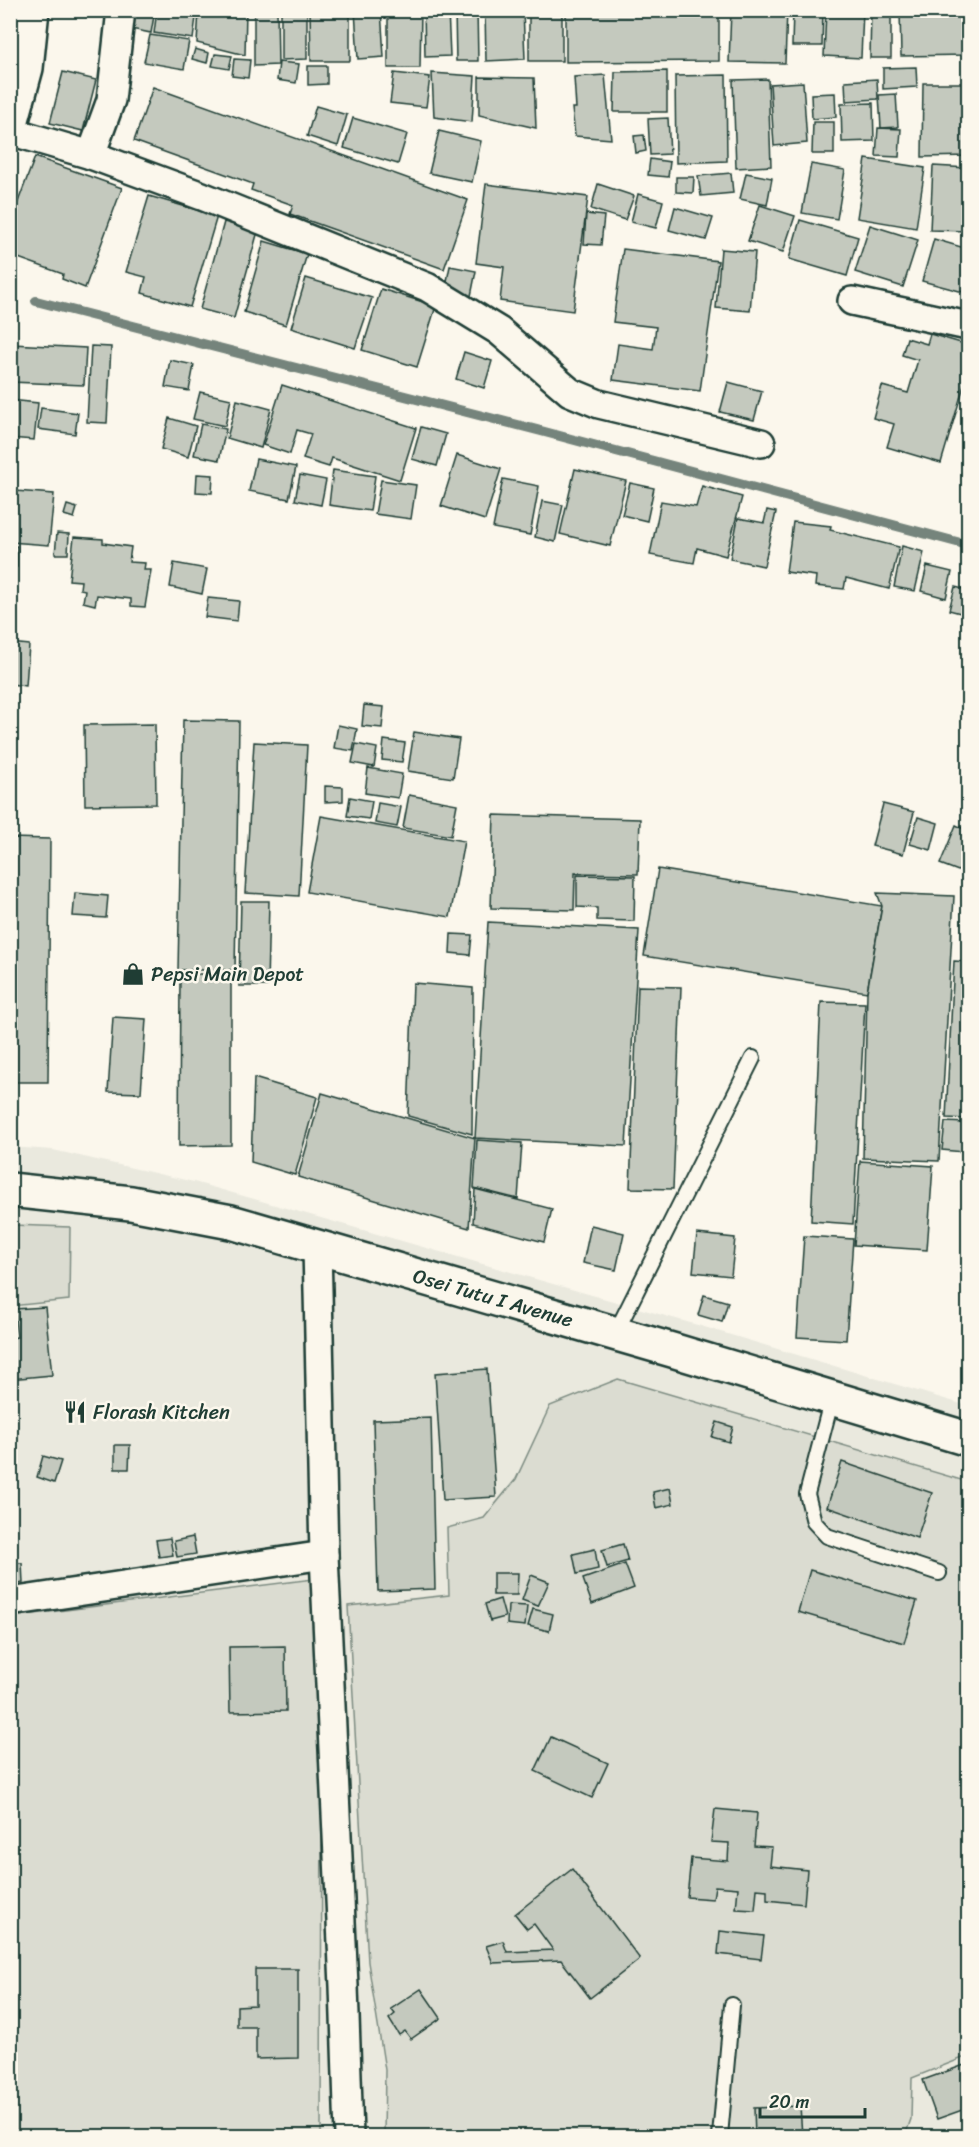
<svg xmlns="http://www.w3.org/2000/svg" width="979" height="2147" font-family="Sriracha,sans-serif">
<rect width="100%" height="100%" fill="#fbf7ec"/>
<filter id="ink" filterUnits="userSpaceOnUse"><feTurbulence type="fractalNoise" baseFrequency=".0167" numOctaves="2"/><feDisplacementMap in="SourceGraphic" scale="12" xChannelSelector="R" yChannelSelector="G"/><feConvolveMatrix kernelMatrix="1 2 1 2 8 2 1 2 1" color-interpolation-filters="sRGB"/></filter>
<g filter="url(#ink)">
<path fill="#eae9de" d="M 10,1147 L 53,1150 L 194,1182 L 701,1326 L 968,1406 L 968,2136 L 11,2136 Z"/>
<g fill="#dbdcd1" stroke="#7d8c82" stroke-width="1.5">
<path d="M 11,1225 L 70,1227 L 69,1300 L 11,1306 Z"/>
<path d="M 618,1379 L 968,1482 L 968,2056 L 912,2078 L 911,2119 L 905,2136 L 384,2136 L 385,2070 L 368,1962 L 348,1606 L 449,1595 L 447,1528 L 484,1518 L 516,1479 L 550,1406 Z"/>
<path d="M 313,1579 L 322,1765 L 321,2136 L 11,2136 L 10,1617 Z"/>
</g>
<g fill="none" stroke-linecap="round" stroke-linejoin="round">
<path stroke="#74847b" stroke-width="10" d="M 36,301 L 541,431 L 968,545"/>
</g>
<g fill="#c4c9be" stroke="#1f3d34" stroke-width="1.5">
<path d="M 125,10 L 155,10 L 151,33 L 121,27 Z"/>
<path d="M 157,10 L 197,10 L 193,39 L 154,33 Z"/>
<path d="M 199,10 L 246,10 L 245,55 L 197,43 Z"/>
<path d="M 254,10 L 277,10 L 278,65 L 254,66 Z"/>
<path d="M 281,10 L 307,10 L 307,59 L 281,60 Z"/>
<path d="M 310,10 L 350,10 L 350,61 L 311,61 Z"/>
<path d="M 355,10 L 381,10 L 384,57 L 358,59 Z"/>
<path d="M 388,10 L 421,10 L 420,68 L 388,68 Z"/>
<path d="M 424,10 L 448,10 L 450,56 L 425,57 Z"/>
<path d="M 455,10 L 477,10 L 478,61 L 456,61 Z"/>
<path d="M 485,10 L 523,10 L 525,59 L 486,61 Z"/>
<rect x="529" y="10" width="33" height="51"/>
<path d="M 566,10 L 719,10 L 719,61 L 566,62 Z"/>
<path d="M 731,10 L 787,10 L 785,63 L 729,62 Z"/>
<path d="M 793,10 L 823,10 L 822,46 L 792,46 Z"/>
<path d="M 826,10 L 863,10 L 861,58 L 824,56 Z"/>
<path d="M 871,10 L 891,10 L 891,58 L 870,58 Z"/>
<path d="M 900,10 L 968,10 L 968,55 L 901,56 Z"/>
<path d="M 150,35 L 189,41 L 184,69 L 144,62 Z"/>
<path d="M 195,49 L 209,53 L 207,63 L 192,59 Z"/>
<path d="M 215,54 L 232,56 L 229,69 L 212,66 Z"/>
<path d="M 234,59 L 250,60 L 248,78 L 232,76 Z"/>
<path d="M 279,62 L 299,64 L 296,83 L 277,80 Z"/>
<path d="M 308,66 L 327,66 L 327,84 L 308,85 Z"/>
<path d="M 916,67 L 917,87 L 883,89 L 883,68 Z"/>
<path d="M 667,71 L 667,112 L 614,112 L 615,72 Z"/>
<path d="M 63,72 L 96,80 L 83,131 L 50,123 Z"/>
<path d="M 394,73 L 430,77 L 426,107 L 390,103 Z"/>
<path d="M 432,73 L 475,76 L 472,122 L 434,117 Z"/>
<path d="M 605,75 L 611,139 L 575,136 L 572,108 L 576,108 L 574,77 Z"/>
<path d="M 726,75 L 727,161 L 676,163 L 675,76 Z"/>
<path d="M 479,77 L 534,78 L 536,128 L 479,115 Z"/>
<path d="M 768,79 L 771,166 L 736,168 L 733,80 Z"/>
<path d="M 877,79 L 878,99 L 846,101 L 845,81 Z"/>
<path d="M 803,82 L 807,143 L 774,146 L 770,84 Z"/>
<path d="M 923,83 L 968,83 L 968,156 L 922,157 Z"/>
<path d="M 153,87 L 468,200 L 444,269 L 290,214 L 293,205 L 251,190 L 253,184 L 134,141 Z"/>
<path d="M 835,93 L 836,117 L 812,119 L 811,94 Z"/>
<path d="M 896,94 L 898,127 L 881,128 L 879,95 Z"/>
<path d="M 873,103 L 874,141 L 842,142 L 841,104 Z"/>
<path d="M 316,106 L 347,115 L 338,146 L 307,136 Z"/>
<path d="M 353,118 L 407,134 L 398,164 L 344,148 Z"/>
<path d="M 668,118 L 670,154 L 650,155 L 648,119 Z"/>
<path d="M 813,122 L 834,122 L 834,154 L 812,154 Z"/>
<path d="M 878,128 L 901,129 L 899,157 L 876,156 Z"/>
<path d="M 439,131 L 481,141 L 472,182 L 429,173 Z"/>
<path d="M 644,135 L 646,151 L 636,153 L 634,136 Z"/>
<path d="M 35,157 L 122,188 L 85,288 L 62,279 L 63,274 L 10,255 L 10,223 Z"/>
<path d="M 650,159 L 670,162 L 668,177 L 648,175 Z"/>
<path d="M 866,159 L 925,168 L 916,228 L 857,218 Z"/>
<path d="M 811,164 L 845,170 L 837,219 L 802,213 Z"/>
<path d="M 933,166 L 968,168 L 968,231 L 930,230 Z"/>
<path d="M 731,173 L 733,193 L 701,196 L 698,176 Z"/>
<path d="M 746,173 L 772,178 L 767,205 L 740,199 Z"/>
<path d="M 676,177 L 694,177 L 693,193 L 676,192 Z"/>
<path d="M 486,184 L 588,197 L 573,311 L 500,301 L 504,267 L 476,263 Z"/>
<path d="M 598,184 L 634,196 L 625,220 L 591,209 Z"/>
<path d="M 638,194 L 663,201 L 656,228 L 631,222 Z"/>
<path d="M 149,196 L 217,216 L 190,307 L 142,293 L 146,277 L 126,272 Z"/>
<path d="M 760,205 L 795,216 L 783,252 L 748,241 Z"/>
<path d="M 675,207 L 713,218 L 706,240 L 669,230 Z"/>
<path d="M 586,214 L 604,216 L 601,245 L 584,244 Z"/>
<path d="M 800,220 L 858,237 L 847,276 L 789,259 Z"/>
<path d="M 224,222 L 258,231 L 234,318 L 200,309 Z"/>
<path d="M 870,225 L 918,240 L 903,287 L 855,272 Z"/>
<path d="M 934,239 L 968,249 L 967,293 L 922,281 Z"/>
<path d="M 264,241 L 307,254 L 286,325 L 244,312 Z"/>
<path d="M 623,249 L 718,261 L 700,391 L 613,380 L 618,344 L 653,349 L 656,327 L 613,322 Z"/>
<path d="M 721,249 L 755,252 L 750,311 L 716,308 Z"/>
<path d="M 450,266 L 476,271 L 471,296 L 445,291 Z"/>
<path d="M 306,278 L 372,298 L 355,348 L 291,328 Z"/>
<path d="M 381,289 L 436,306 L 417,367 L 362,350 Z"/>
<path d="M 930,334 L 968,345 L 968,372 L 941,463 L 887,447 L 894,424 L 873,418 L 882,386 L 908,393 L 918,360 L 902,355 L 907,338 L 927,344 Z"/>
<path d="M 12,344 L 86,348 L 84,385 L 10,382 Z"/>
<path d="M 91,346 L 111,347 L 107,423 L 87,422 Z"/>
<path d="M 464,352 L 492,361 L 484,388 L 456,379 Z"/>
<path d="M 170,360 L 194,365 L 189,391 L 165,387 Z"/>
<path d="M 728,382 L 762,391 L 754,420 L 720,412 Z"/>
<path d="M 282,385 L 416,428 L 400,480 L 332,458 L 329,467 L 303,459 L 311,434 L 297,430 L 290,454 L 263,445 Z"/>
<path d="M 200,392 L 231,399 L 225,426 L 193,419 Z"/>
<path d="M 10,400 L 38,403 L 34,440 L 10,438 Z"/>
<path d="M 237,400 L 271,409 L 261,448 L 227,438 Z"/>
<path d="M 41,408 L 78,413 L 75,434 L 38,429 Z"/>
<path d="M 169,418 L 196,426 L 188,457 L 161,449 Z"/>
<path d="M 201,424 L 226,429 L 219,460 L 194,455 Z"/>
<path d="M 421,427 L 446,434 L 437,466 L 412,459 Z"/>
<path d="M 457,455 L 501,469 L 485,520 L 441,506 Z"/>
<path d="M 256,459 L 296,467 L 289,499 L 249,491 Z"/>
<path d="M 575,469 L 626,481 L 610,546 L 560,534 Z"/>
<path d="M 333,470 L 375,476 L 370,511 L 329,505 Z"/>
<path d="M 197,474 L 213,475 L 212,493 L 196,492 Z"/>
<path d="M 300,475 L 326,480 L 321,505 L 295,500 Z"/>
<path d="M 503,479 L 539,486 L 530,535 L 493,528 Z"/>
<path d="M 381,480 L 416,485 L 411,519 L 375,514 Z"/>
<path d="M 630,483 L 654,488 L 647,521 L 622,515 Z"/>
<path d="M 702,486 L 742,497 L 726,556 L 697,548 L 694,563 L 650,555 L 661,501 L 696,507 Z"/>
<path d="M 15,491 L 54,494 L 49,545 L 10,542 Z"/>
<path d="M 542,501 L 563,505 L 555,542 L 535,537 Z"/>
<path d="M 67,505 L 77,508 L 74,518 L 64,515 Z"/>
<path d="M 767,510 L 776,512 L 764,566 L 730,559 L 738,518 L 764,523 Z"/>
<path d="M 793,522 L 831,526 L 830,530 L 899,547 L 889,589 L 846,578 L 844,589 L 815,586 L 816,576 L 786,572 Z"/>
<path d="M 57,533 L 69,534 L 68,554 L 55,554 Z"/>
<path d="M 74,537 L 103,539 L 103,543 L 131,547 L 129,562 L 145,563 L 144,570 L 151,570 L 145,607 L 131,606 L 131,599 L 97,595 L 95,605 L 83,602 L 85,590 L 80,589 L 81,581 L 69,580 Z"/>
<path d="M 10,546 L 17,546 L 17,567 L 10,568 Z"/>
<path d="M 902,546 L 924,552 L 915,591 L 894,587 Z"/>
<path d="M 174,563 L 207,569 L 202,594 L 170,587 Z"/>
<path d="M 927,566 L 952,572 L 946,598 L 921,591 Z"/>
<path d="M 955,587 L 968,590 L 968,615 L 949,610 Z"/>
<path d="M 208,598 L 239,601 L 237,621 L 205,617 Z"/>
<path d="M 10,643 L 29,645 L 26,686 L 10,684 Z"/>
<path d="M 364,705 L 384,707 L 382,728 L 362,726 Z"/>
<path d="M 183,720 L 239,721 L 235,970 L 178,970 Z"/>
<path d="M 155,724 L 156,804 L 85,805 L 84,725 Z"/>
<path d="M 338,725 L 357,729 L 353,751 L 334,748 Z"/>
<path d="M 414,732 L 459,739 L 453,778 L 408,771 Z"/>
<path d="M 384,740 L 405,743 L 402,762 L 382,760 Z"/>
<path d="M 254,742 L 307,745 L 299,896 L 245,893 Z"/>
<path d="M 356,744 L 377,748 L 374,767 L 352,763 Z"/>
<path d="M 368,768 L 402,774 L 398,798 L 365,793 Z"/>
<path d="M 325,786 L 343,787 L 343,801 L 325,802 Z"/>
<path d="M 409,795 L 457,804 L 451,836 L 403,828 Z"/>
<path d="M 350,797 L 372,801 L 369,819 L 347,816 Z"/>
<path d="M 378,803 L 401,807 L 397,827 L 375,823 Z"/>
<path d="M 883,804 L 914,812 L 903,854 L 872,846 Z"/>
<path d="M 494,815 L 640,819 L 638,874 L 575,873 L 574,910 L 491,908 Z"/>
<path d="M 321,816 L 464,841 L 450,917 L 307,892 Z"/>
<path d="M 918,817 L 938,823 L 931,850 L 910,844 Z"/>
<path d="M 956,825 L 968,831 L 968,854 L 961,872 L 940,864 Z"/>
<path d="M 10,838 L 50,839 L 48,1082 L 10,1082 Z"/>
<path d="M 658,869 L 882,906 L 867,992 L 644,956 Z"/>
<path d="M 577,875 L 635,876 L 634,921 L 597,920 L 597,908 L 577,907 Z"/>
<path d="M 75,893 L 108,896 L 106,918 L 73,916 Z"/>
<path d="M 877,893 L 954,896 L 939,1161 L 863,1158 L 867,992 L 882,906 Z"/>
<path d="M 241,901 L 269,901 L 267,986 L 239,986 Z"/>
<path d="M 488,922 L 639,930 L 626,1146 L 475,1138 Z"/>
<path d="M 451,934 L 472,935 L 470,955 L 450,953 Z"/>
<path d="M 954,961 L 968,962 L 968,1119 L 946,1118 Z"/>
<path d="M 180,974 L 231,974 L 231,1145 L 179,1146 Z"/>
<path d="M 413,983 L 473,988 L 472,1134 L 408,1116 Z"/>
<path d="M 638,986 L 681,987 L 673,1189 L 630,1188 Z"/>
<path d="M 821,1002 L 865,1003 L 853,1224 L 811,1221 Z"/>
<path d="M 113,1017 L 146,1019 L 141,1093 L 108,1092 Z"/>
<path d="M 254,1078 L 317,1097 L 295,1175 L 251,1162 Z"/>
<path d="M 322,1093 L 475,1138 L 469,1228 L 298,1177 Z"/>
<path d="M 945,1122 L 967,1123 L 964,1152 L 942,1150 Z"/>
<path d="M 477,1140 L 522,1143 L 518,1199 L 474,1188 Z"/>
<path d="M 860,1161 L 933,1166 L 927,1250 L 854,1245 Z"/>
<path d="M 475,1189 L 552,1209 L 544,1242 L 473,1223 Z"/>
<path d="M 591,1225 L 624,1233 L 616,1270 L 583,1263 Z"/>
<path d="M 697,1234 L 735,1238 L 731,1276 L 693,1272 Z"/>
<path d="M 804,1236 L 853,1239 L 846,1340 L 797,1337 Z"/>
<path d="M 704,1295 L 728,1302 L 722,1322 L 698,1315 Z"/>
<path d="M 45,1307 L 52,1375 L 10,1379 L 10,1338 L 17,1337 L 14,1309 Z"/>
<path d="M 487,1369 L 496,1497 L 443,1500 L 435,1373 Z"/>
<path d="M 431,1418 L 435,1589 L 378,1591 L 373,1420 Z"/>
<path d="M 717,1422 L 733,1427 L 729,1442 L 712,1437 Z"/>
<path d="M 115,1445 L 130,1445 L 129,1469 L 115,1469 Z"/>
<path d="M 43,1456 L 61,1461 L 54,1483 L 37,1477 Z"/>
<path d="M 842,1462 L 932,1493 L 917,1538 L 827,1507 Z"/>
<path d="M 670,1488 L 673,1504 L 656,1508 L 653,1492 Z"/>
<path d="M 193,1537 L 196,1554 L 177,1557 L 174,1541 Z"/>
<path d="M 170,1538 L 173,1555 L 159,1557 L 156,1540 Z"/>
<path d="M 623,1544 L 628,1561 L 607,1567 L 602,1550 Z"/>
<path d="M 595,1549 L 598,1569 L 577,1574 L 573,1554 Z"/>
<path d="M 10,1563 L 22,1563 L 23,1583 L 10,1584 Z"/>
<path d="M 625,1564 L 634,1588 L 592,1604 L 583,1579 Z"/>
<path d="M 810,1570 L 917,1601 L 904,1643 L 798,1612 Z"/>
<path d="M 493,1573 L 518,1573 L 517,1595 L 493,1595 Z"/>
<path d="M 531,1575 L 549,1582 L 538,1606 L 522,1600 Z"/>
<path d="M 500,1599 L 505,1617 L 490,1621 L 485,1604 Z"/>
<path d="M 508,1605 L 527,1606 L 525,1626 L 507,1624 Z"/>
<path d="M 533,1609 L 553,1614 L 549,1631 L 528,1626 Z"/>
<path d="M 285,1646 L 286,1711 L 230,1712 L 229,1647 Z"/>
<path d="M 551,1737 L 608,1763 L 592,1798 L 535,1771 Z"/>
<path d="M 715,1809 L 757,1813 L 754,1846 L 772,1847 L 770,1866 L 807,1870 L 804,1904 L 767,1900 L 767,1890 L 757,1889 L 755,1910 L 736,1909 L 738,1888 L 715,1886 L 713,1899 L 687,1897 L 691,1858 L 728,1861 L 729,1843 L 711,1842 Z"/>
<path d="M 572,1869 L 640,1959 L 590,1998 L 561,1960 L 493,1963 L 486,1946 L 503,1941 L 507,1952 L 553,1950 L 534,1924 L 527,1929 L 515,1914 Z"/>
<path d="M 720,1931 L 764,1936 L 761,1959 L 718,1954 Z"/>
<path d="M 255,1969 L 298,1969 L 298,2058 L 256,2059 L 256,2027 L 237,2027 L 237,2006 L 255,2005 Z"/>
<path d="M 421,1989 L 441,2018 L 411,2039 L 405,2031 L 399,2035 L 389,2019 L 395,2014 L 391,2009 Z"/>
<path d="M 967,2064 L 968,2070 L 968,2108 L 937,2119 L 923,2080 Z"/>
<path d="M 800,2106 L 802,2136 L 755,2136 L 754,2108 Z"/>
</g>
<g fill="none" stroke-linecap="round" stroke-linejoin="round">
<g stroke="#1f3d34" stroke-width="18">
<g id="service">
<path d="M 615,1334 L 753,1058"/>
<path d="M 832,1398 L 807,1494 L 814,1522 L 827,1536 L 939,1573"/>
<path d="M 720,2136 L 732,2005"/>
</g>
</g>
<g stroke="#1f3d34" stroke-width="32">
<g id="minor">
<path d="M 10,131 L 91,155 L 202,196 L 427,287 L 499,331 L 570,392 L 599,404 L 761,443"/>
<path d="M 91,155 L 111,100 L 121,10"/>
<path d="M 852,301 L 968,326"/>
<path d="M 317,1247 L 324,1555 L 344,1986 L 349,2136"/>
<path d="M 10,1602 L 324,1555"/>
</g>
</g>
<g stroke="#1f3d34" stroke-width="38">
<path id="tertiary" d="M 10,1190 L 131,1203 L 231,1222 L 672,1350 L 968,1439"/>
</g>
<g stroke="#1f3d34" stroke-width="38">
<path id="secondary" d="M 10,127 L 26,68 L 32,10"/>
</g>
<use href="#service" stroke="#fbf7ec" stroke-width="14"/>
<use href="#minor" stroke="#fbf7ec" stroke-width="27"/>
<use href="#tertiary" stroke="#fbf7ec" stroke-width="33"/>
<use href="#secondary" stroke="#fbf7ec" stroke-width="33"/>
</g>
</g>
<defs>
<g id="shop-bare" transform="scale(1.8)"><path d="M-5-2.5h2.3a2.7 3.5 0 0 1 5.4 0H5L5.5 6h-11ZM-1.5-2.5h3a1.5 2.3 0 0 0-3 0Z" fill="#1f3d34" stroke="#fbf7ec" stroke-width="2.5" paint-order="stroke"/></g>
<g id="restaurant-bare" transform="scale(1.8)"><path d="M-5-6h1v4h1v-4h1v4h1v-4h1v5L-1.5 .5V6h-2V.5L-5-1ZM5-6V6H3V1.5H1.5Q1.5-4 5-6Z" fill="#1f3d34" stroke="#fbf7ec" stroke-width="2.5" paint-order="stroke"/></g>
</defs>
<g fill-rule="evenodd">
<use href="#shop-bare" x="133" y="974"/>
<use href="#restaurant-bare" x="75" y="1412"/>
</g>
<g text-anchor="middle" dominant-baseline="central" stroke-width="5" stroke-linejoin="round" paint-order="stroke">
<g font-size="20" fill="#1f3d34" stroke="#fbf7ec" text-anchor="start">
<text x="151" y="974">Pepsi Main Depot</text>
<text x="93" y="1412">Florash Kitchen</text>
</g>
<g font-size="20" fill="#1f3d34" stroke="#fbf7ec">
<text transform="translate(493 1298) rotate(16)">Osei Tutu I Avenue</text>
</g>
</g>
<rect width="979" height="2147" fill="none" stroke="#fbf7ec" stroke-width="36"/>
<rect x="18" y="18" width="943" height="2111" fill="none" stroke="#1f3d34" stroke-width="2" filter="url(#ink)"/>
<path d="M760 2108v9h105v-9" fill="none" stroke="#1f3d34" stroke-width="3"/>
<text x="769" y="2108" font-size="18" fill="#1f3d34" stroke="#fbf7ec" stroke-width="4.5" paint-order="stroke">20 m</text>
</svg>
